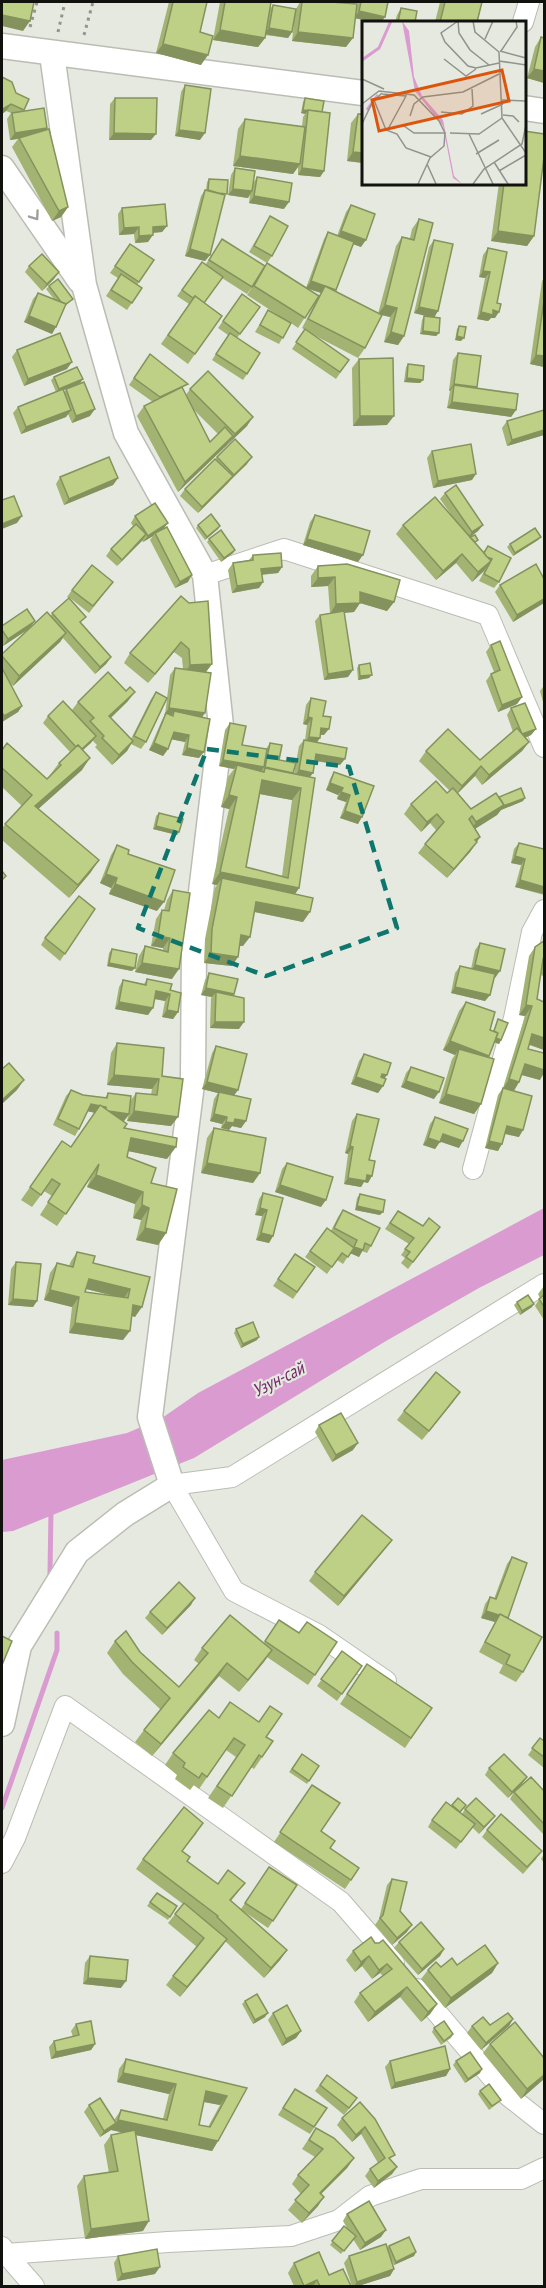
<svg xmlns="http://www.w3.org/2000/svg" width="546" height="2288" font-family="'PT Sans Narrow',sans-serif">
<rect width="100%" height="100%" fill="#e6e9e0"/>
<path fill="#da9cd0" d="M 544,1208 L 544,1255 L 479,1288 L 386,1341 L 194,1458 L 13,1531 L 2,1532 L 2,1460 L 127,1433 L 162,1418 L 198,1393 Z"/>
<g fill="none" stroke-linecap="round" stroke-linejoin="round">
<g stroke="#da9cd0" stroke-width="5">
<path d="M 50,1574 L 51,1510"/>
<path d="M 2,1808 L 57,1650 L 57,1633"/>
</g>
<g stroke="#bbbdb4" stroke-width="22">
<g id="minor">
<path d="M 523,22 L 529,2"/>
<path d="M 205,575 L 284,549 L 488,615 L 544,747"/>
<path d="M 473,1169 L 514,1018 L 532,932 L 544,910"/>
<path d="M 386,1681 L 319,1635 L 234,1591 L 172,1485 L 232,1477 L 544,1284"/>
<path d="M 2,1863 L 15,1838 L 65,1706 L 341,1902 L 394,1963"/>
<path d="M 417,1989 L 506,2094 L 544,2124"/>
<path d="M 2,2247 L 6,2254 L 34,2286"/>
<path d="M 6,2254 L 168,2242 L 291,2236 L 339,2220 L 370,2196 L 421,2179 L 521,2179 L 544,2168"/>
</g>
</g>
<g stroke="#bbbdb4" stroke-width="27">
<g id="tertiary">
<path d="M 2,46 L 363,93"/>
<path d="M 524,108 L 544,111"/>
<path d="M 2,168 L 80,281"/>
<path d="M 2,1724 L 19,1646 L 77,1552 L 125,1514 L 172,1485 L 150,1417 L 193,1076 L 194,950 L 221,726 L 205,575 L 126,433 L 84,285 L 52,54"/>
</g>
</g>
<g stroke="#92948d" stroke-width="3" stroke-dasharray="3 4.5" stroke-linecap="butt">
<path d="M 30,27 L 37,2"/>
<path d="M 58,32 L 65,2"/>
<path d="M 84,35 L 93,2"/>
</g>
<use href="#minor" stroke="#fff" stroke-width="20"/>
<use href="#tertiary" stroke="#fff" stroke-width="24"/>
</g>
<g fill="#a3b372" fill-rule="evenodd">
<path d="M 169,2 L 207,2 L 200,32 L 201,65 L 156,53 Z"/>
<path d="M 220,2 L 271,2 L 270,9 L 273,5 L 296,9 L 300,2 L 331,2 L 356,10 L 358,2 L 388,2 L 385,17 L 382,21 L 389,22 L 373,22 L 355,18 L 346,47 L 292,41 L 294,23 L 292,32 L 288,38 L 265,35 L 265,38 L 258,47 L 213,40 Z"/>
<path d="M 440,2 L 482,2 L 477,22 L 435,22 Z"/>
<path d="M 401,8 L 415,22 L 395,22 L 397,15 Z"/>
<path d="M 541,37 L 544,83 L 527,78 L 535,47 Z"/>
<path d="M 2,77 L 16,93 L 29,99 L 23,111 L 46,130 L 68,207 L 61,217 L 52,221 L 12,147 L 18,139 L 10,140 L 7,119 L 11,113 L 6,111 L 2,114 Z"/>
<path d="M 185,85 L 200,140 L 175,136 L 181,92 Z"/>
<path d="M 115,98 L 151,140 L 109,140 L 110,104 Z"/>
<path d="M 305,98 L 322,112 L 324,171 L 320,177 L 298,175 L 298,167 L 293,174 L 233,166 L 238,129 L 245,119 L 302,127 L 303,117 L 305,114 L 301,113 L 303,102 Z"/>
<path d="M 358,114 L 363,163 L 347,161 L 351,123 Z"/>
<path d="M 235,168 L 254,182 L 257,177 L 284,209 L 249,203 L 250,194 L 248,198 L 228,195 L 231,175 Z"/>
<path d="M 209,179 L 210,255 L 205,261 L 185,256 L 201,196 L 205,190 L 206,190 L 207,182 Z"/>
<path d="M 499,183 L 524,183 L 534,236 L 527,246 L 491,241 Z"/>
<path d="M 351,205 L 361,247 L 353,244 L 335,291 L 378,314 L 396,246 L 402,237 L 410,238 L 412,229 L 419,219 L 404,336 L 398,345 L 384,342 L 390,317 L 381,315 L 365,348 L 358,358 L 310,333 L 349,360 L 336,379 L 292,349 L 305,330 L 302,328 L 317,299 L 298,328 L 291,323 L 279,344 L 255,332 L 268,310 L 284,319 L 247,295 L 261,273 L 318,296 L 321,293 L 306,288 L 324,239 L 328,232 L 337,236 L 346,212 Z"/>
<path d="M 122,208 L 167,226 L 162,232 L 153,233 L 148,242 L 135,243 L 134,234 L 119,235 L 118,214 Z"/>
<path d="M 270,216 L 272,256 L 267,263 L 249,252 Z"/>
<path d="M 222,239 L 252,287 L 247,294 L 222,278 L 204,303 L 222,316 L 188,364 L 161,344 L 189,304 L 177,296 L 202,262 L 206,264 Z"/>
<path d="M 434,240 L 434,318 L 439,333 L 436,336 L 420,334 L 422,320 L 424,316 L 432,317 L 414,313 L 429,247 Z"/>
<path d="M 130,244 L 154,260 L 137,285 L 142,288 L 127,310 L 106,296 L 118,278 L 110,273 Z"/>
<path d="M 488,248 L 497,303 L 495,318 L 491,318 L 488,321 L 477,319 L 485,278 L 479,277 L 483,255 Z"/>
<path d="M 29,266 L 54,279 L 42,291 L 25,272 Z"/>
<path d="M 544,278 L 544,367 L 530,364 L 542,281 Z"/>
<path d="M 49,286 L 70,302 L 65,306 L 52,334 L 24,322 L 33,299 L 38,293 L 54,299 L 46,289 Z"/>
<path d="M 242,294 L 260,307 L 237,338 L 247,374 L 243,380 L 212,360 L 228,335 L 218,328 Z"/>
<path d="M 459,326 L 461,341 L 455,340 L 457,329 Z"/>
<path d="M 17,350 L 67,369 L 24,386 L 12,357 Z"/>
<path d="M 458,353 L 476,388 L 516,410 L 511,417 L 447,408 L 450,391 L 449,390 L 453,360 Z"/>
<path d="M 150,354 L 183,390 L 186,395 L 190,389 L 247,426 L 178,492 L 137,416 L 144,406 L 153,402 L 129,385 ZM 192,408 L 218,434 L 210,442 Z"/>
<path d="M 359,359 L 387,425 L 353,426 L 352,368 Z"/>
<path d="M 408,364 L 423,380 L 420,383 L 404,382 L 406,367 Z"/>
<path d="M 54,377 L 83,379 L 80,383 L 63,390 L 64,393 L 66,389 L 90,416 L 72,423 L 68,414 L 66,417 L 21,434 L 13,413 L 18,407 L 56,392 L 51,380 Z"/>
<path d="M 544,410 L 544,435 L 507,446 L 502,428 L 507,421 Z"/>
<path d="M 432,451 L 472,480 L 433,488 L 427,458 Z"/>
<path d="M 217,457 L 247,464 L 198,513 L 180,496 L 185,489 Z"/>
<path d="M 60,477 L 118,478 L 113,485 L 64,505 L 56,484 Z"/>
<path d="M 445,493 L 483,525 L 478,531 L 470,537 L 483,552 L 488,546 L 499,582 L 494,588 L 479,581 L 487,566 L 484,571 L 472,582 L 456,563 L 436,580 L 396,534 L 403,525 L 450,513 L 440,499 Z"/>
<path d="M 315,515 L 358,562 L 303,545 L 310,522 Z"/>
<path d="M 135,516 L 168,523 L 164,528 L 188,582 L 175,588 L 150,540 L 153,536 L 143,542 L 142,540 L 117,566 L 106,556 L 111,549 L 133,526 L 131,523 Z"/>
<path d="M 198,525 L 220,526 L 218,529 L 205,540 L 196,528 Z"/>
<path d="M 209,539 L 235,550 L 233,553 L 221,562 L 207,542 Z"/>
<path d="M 538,540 L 513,556 L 507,547 L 510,544 Z"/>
<path d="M 253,555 L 282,567 L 278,573 L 262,575 L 263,582 L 259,588 L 232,593 L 228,570 L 233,563 L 249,560 Z"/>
<path d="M 318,566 L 394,602 L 387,611 L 360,603 L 354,612 L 344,613 L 348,677 L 324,680 L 315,621 L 320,615 L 330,613 L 328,586 L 311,587 L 311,576 Z"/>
<path d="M 544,579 L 544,603 L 513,622 L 495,592 L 500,585 Z"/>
<path d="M 113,582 L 89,613 L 70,598 L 81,623 L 111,657 L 106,664 L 95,674 L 63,638 L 60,642 L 13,686 L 9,682 L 22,706 L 18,712 L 2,722 L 2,654 L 29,629 L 3,646 L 2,643 L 2,626 L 31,627 L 50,616 L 69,598 L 67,597 L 72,590 Z"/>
<path d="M 181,596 L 212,664 L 206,672 L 199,758 L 182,755 L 185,742 L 171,739 L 168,749 L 163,756 L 149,750 L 162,720 L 165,715 L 167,699 L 146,742 L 141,749 L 131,744 L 127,751 L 112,765 L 95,747 L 97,745 L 92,740 L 83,750 L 82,770 L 38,809 L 91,872 L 69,898 L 2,840 L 2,828 L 22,806 L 2,787 L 2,750 L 47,779 L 59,763 L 70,752 L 43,723 L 48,716 L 72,710 L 78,702 L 128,701 L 111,718 L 131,739 L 151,699 L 156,692 L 167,698 L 170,675 L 175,668 L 183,669 L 182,658 L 174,652 L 148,683 L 124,663 L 130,653 Z"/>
<path d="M 491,645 L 522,697 L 517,704 L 498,712 L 486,681 L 491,674 L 494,672 L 486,652 Z"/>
<path d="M 359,665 L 369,678 L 358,680 L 357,668 Z"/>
<path d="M 543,687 L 544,687 L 544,702 L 543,702 L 540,691 Z"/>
<path d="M 311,698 L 323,716 L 324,735 L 320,735 L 320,738 L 317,742 L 340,765 L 315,761 L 313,773 L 310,777 L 299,888 L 295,894 L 303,922 L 254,912 L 243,946 L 240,946 L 232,966 L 204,963 L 205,939 L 215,888 L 217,885 L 212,884 L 229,809 L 221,807 L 228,777 L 234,769 L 219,766 L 225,730 L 230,723 L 242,745 L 266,749 L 270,743 L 279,760 L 294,774 L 299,746 L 304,740 L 305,740 L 307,725 L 303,724 L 306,705 ZM 260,794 L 292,800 L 282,876 L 246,867 Z"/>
<path d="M 511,708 L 536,729 L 531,735 L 525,738 L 529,742 L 522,751 L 482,785 L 475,776 L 458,793 L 471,809 L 499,797 L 523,801 L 501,810 L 497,815 L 475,829 L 480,837 L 470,852 L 447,878 L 418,853 L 436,830 L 430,823 L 421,832 L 404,814 L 411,804 L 447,793 L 450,791 L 419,761 L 426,751 L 480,760 L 513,732 L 507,715 Z"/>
<path d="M 334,772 L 374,786 L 358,824 L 340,818 L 346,802 L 337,799 L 338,795 L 326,790 L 330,779 Z"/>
<path d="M 159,813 L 179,832 L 177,835 L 153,829 L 156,816 Z"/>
<path d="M 519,843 L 544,895 L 515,887 L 521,865 L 511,863 L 514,849 Z"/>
<path d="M 117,845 L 157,911 L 109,894 L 111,888 L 100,883 L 111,855 Z"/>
<path d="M 173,890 L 172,979 L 135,972 L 139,956 L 145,946 L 163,950 L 163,948 L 151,946 L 156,919 L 162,910 L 164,910 L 167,900 Z"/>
<path d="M 95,909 L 60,961 L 41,945 L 45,938 Z"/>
<path d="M 544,941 L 544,975 L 542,976 L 541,974 L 537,999 L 544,1002 L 544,1050 L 529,1045 L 528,1049 L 540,1080 L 522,1075 L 519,1082 L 514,1091 L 519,1137 L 505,1134 L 498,1151 L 485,1148 L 498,1095 L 503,1088 L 525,1016 L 519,1015 L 529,956 L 535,947 Z"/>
<path d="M 480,943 L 495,978 L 494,978 L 490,995 L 485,1001 L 451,993 L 455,973 L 460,966 L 471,969 L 475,950 Z"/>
<path d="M 112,949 L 132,971 L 107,966 L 109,953 Z"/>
<path d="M 209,973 L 233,996 L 239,1029 L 210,1028 L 211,998 L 212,997 L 201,995 L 205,980 Z"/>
<path d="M 147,979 L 170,990 L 178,1012 L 173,1019 L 162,1017 L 165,1001 L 154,999 L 148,1015 L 115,1009 L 119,987 L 123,980 L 144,984 Z"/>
<path d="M 466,1002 L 490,1030 L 493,1031 L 498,1019 L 501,1040 L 499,1044 L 494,1042 L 488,1058 L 481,1104 L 474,1114 L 439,1103 L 452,1059 L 455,1055 L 443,1050 L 459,1011 Z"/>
<path d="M 117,1043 L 162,1076 L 171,1126 L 127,1121 L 128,1116 L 124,1121 L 122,1121 L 124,1128 L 167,1159 L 128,1151 L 127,1157 L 151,1183 L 166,1233 L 158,1245 L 136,1240 L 141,1220 L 133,1218 L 135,1204 L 87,1187 L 91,1177 L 57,1226 L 40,1215 L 52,1196 L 44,1191 L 32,1207 L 21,1200 L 62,1141 L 71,1147 L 95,1113 L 88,1111 L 79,1129 L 75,1136 L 53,1125 L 66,1096 L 71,1090 L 83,1095 L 105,1098 L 108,1093 L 131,1100 L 136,1093 L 151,1095 L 152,1089 L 107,1085 L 111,1053 Z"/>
<path d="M 216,1046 L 234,1096 L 246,1121 L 241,1128 L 232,1126 L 229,1130 L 221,1128 L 222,1124 L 210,1121 L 214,1099 L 218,1093 L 202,1089 L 212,1053 Z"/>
<path d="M 364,1054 L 385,1079 L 383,1086 L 378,1093 L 351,1084 L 359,1061 Z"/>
<path d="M 411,1067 L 434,1099 L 401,1087 L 406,1073 Z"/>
<path d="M 357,1114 L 368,1183 L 364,1182 L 361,1187 L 344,1184 L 348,1154 L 345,1153 L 352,1121 Z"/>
<path d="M 435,1117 L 459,1148 L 440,1141 L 435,1149 L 423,1145 L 430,1124 Z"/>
<path d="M 214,1128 L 260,1173 L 253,1183 L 201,1173 L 207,1138 Z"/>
<path d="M 287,1163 L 321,1207 L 275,1192 L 282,1169 Z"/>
<path d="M 263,1193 L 273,1236 L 269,1243 L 256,1240 L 262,1216 L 255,1215 L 259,1199 Z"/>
<path d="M 360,1194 L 380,1215 L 355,1210 L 357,1198 Z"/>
<path d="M 343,1210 L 371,1246 L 367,1253 L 362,1251 L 359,1257 L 350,1253 L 343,1264 L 337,1260 L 327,1274 L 305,1257 L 327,1228 L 331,1231 L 338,1217 Z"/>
<path d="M 398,1211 L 423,1226 L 440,1227 L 408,1269 L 401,1263 L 405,1258 L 401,1255 L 409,1244 L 385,1229 Z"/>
<path d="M 77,1252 L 93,1263 L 150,1277 L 135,1317 L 132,1316 L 123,1340 L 69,1333 L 72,1307 L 44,1300 L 50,1273 L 57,1263 L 69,1266 L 71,1261 ZM 86,1289 L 117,1297 L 85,1292 Z"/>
<path d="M 295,1254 L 315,1267 L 293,1299 L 273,1286 Z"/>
<path d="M 16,1262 L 37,1301 L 33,1307 L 8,1305 L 11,1269 Z"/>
<path d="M 544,1286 L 544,1320 L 535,1306 L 540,1298 L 538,1294 Z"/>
<path d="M 517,1302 L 532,1307 L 520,1315 L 514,1305 Z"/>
<path d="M 236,1329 L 257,1340 L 241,1348 L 234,1333 Z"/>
<path d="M 453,1402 L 422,1440 L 397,1420 L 404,1411 Z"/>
<path d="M 319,1425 L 353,1450 L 332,1462 L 315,1432 Z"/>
<path d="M 392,1540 L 385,1549 L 338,1606 L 309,1581 L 315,1572 Z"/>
<path d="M 512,1557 L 508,1619 L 523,1672 L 516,1682 L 499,1673 L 503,1665 L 479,1652 L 495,1622 L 481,1618 L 485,1604 L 490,1597 L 494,1599 L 507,1564 Z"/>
<path d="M 191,1605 L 162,1635 L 145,1618 L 150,1612 Z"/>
<path d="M 279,1620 L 299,1633 L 337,1642 L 308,1685 L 267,1657 L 239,1692 L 219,1676 L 152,1756 L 135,1742 L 144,1730 L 161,1710 L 123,1674 L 107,1653 L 115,1641 L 140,1652 L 179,1687 L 199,1664 L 194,1660 L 202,1648 L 264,1643 Z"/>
<path d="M 342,1651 L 362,1666 L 337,1701 L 317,1686 Z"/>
<path d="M 367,1664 L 432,1708 L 405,1748 L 340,1704 Z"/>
<path d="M 219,1718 L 266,1737 L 273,1741 L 254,1769 L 251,1767 L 223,1808 L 208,1798 L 236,1757 L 226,1750 L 199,1789 L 194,1785 L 190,1790 L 175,1779 L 177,1775 L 165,1765 L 173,1753 Z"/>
<path d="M 540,1738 L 544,1741 L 544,1768 L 528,1755 Z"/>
<path d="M 302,1754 L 319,1766 L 307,1784 L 289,1772 Z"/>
<path d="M 489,1768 L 527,1777 L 522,1784 L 508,1798 L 485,1775 Z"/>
<path d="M 312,1785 L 321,1831 L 330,1848 L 359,1868 L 345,1889 L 274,1842 Z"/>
<path d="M 544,1791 L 544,1835 L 510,1799 L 514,1792 Z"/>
<path d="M 458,1798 L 466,1805 L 460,1813 L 462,1814 L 465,1809 L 490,1822 L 479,1834 L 472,1827 L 456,1849 L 428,1827 L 432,1820 L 451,1806 Z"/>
<path d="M 487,1830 L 537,1858 L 523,1874 L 482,1837 Z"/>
<path d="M 197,1833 L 182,1851 L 187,1861 L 218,1884 L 238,1892 L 231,1901 L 241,1909 L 269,1867 L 297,1885 L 268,1928 L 243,1911 L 287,1950 L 280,1960 L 264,1978 L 225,1941 L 180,1997 L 166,1985 L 173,1976 L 197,1947 L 168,1923 L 183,1904 L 136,1869 L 143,1859 Z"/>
<path d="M 544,1854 L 544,1863 L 541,1859 Z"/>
<path d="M 392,1879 L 400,1911 L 407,1932 L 392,1945 L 375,1925 L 379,1919 L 387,1885 Z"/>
<path d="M 157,1893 L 177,1906 L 168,1920 L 147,1906 Z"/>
<path d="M 399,1942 L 444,1949 L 440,1956 L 418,1975 L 394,1948 Z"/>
<path d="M 375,1943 L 437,2004 L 430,2014 L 421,2022 L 400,1997 L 368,2022 L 354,2002 L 360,1993 L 383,1976 L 380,1973 L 372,1979 L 362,1966 L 355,1972 L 346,1960 L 353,1951 Z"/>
<path d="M 90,1956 L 121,1988 L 83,1984 L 85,1963 Z"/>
<path d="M 498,1963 L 492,1973 L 445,2008 L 421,1979 L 428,1970 L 457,1965 Z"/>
<path d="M 245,2001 L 265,2017 L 253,2024 L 242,2004 Z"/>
<path d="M 273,2013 L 301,2031 L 296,2038 L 282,2046 L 268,2020 Z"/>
<path d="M 513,2019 L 509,2026 L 481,2050 L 467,2033 L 472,2026 L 490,2025 Z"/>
<path d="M 76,2024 L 95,2044 L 91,2050 L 51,2059 L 49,2047 L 54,2041 L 73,2037 L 71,2031 Z"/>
<path d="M 434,2028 L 453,2034 L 451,2038 L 441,2045 L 432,2032 Z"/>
<path d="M 490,2044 L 544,2058 L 544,2079 L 521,2099 L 483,2053 Z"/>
<path d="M 126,2059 L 247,2088 L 218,2141 L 212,2151 L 136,2135 L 143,2231 L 85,2239 L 77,2186 L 84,2176 L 109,2173 L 104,2145 L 111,2135 L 124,2133 L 111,2130 L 100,2137 L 84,2112 L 89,2105 L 114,2120 L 121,2110 L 163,2119 L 169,2094 L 117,2082 L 119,2069 ZM 204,2102 L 220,2105 L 208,2127 L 199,2125 Z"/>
<path d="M 390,2061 L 450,2069 L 446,2076 L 391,2089 L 385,2067 Z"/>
<path d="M 456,2061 L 480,2073 L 465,2083 L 453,2065 Z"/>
<path d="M 327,2075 L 352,2105 L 344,2115 L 315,2091 Z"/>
<path d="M 295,2089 L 327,2108 L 310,2134 L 278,2115 Z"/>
<path d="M 480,2091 L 498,2103 L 489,2110 L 478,2094 Z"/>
<path d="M 360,2102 L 391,2160 L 397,2167 L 392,2174 L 374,2188 L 365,2176 L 370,2169 L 378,2163 L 361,2134 L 352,2142 L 337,2125 L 342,2118 Z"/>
<path d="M 316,2128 L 354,2158 L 347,2168 L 321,2194 L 318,2206 L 302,2223 L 288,2210 L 301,2194 L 292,2184 L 298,2175 L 315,2157 L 302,2149 Z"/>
<path d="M 347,2214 L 381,2237 L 360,2250 L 353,2239 L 341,2254 L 330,2245 L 344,2226 L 348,2230 L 343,2221 Z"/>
<path d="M 389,2246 L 416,2252 L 414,2256 L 394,2265 L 391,2259 L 394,2269 L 390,2276 L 358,2286 L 352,2286 L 344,2263 L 349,2256 L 387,2248 Z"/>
<path d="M 118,2256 L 155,2274 L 117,2281 L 114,2263 Z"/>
<path d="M 294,2263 L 329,2275 L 351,2286 L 294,2286 L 288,2273 Z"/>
</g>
<g fill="#84925d">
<path d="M 359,11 L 385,17 L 381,22 L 380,21 L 379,22 L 373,22 L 354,18 Z"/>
<path d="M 2,15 L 30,21 L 23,31 L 2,26 Z"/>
<path d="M 269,28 L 292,32 L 288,38 L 264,34 Z"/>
<path d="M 220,30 L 265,38 L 258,47 L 213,40 Z"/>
<path d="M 298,32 L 353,38 L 346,47 L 292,41 Z"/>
<path d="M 163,44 L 208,55 L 201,65 L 156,53 Z"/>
<path d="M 534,69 L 544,71 L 544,83 L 527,78 Z"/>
<path d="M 11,104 L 6,111 L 2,114 L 2,109 Z"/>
<path d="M 303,110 L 308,111 L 305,114 L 301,113 Z"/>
<path d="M 47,128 L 43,135 L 10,140 L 15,133 Z"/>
<path d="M 179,130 L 205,133 L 200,140 L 175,136 Z"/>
<path d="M 114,133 L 156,134 L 151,140 L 109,140 Z"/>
<path d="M 353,152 L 363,153 L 363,163 L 347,161 Z"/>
<path d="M 240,156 L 300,164 L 293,174 L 233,166 Z"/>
<path d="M 302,168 L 324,171 L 320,177 L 298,175 Z"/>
<path d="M 233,189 L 252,191 L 248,198 L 228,195 Z"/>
<path d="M 254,196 L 289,202 L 284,209 L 249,203 Z"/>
<path d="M 68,207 L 61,217 L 52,221 L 59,211 Z"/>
<path d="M 167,226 L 162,232 L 148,233 L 153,227 Z"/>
<path d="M 139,227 L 134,234 L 119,235 L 124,228 Z"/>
<path d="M 341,231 L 366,240 L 361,247 L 337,238 Z"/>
<path d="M 498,231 L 534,236 L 527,246 L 491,241 Z"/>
<path d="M 153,235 L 148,242 L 135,243 L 139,236 Z"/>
<path d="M 190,249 L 210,255 L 205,261 L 185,256 Z"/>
<path d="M 483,271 L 490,272 L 485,278 L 479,277 Z"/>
<path d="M 59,272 L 54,279 L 42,291 L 47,284 Z"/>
<path d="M 311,281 L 325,286 L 321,293 L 306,288 Z"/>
<path d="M 385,305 L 397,308 L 390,317 L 378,314 Z"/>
<path d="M 419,307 L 438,311 L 434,318 L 414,313 Z"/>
<path d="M 493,310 L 499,312 L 495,318 L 491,318 L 488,321 L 477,319 L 481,312 Z"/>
<path d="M 29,316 L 56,327 L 52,334 L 24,322 Z"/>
<path d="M 423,331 L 439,333 L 436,336 L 420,334 Z"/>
<path d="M 391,332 L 404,336 L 398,345 L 384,342 Z"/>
<path d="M 457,336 L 464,338 L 461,341 L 455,340 Z"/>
<path d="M 536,355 L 544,356 L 544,367 L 530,364 Z"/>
<path d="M 72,362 L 67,369 L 24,386 L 28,379 Z"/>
<path d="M 407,378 L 423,380 L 420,383 L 404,382 Z"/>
<path d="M 83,379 L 80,383 L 57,393 L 59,389 Z"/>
<path d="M 454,384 L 477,387 L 472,394 L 454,385 L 450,391 L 449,390 Z"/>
<path d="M 452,402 L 516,410 L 511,417 L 447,408 Z"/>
<path d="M 95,409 L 90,416 L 72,423 L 76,416 Z"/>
<path d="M 71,410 L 66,417 L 21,434 L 26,427 Z"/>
<path d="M 360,416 L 394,416 L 387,425 L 353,426 Z"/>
<path d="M 253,417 L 247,426 L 228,444 L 235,434 Z"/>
<path d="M 544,430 L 544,435 L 507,446 L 512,440 Z"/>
<path d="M 233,436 L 227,445 L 178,492 L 185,482 Z"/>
<path d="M 252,457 L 247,464 L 229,481 L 234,475 Z"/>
<path d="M 476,474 L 472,480 L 433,488 L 438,481 Z"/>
<path d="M 233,476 L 228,483 L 198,513 L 202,507 Z"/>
<path d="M 118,478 L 113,485 L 64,505 L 69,499 Z"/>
<path d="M 22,516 L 17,523 L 2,529 L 2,524 Z"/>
<path d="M 168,523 L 163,529 L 155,533 L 153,536 L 143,542 L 148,536 Z"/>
<path d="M 483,525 L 478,531 L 467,539 L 472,532 Z"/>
<path d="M 220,526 L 218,529 L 205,540 L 207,537 Z"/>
<path d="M 146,534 L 142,541 L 117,566 L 122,560 Z"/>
<path d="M 541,537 L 538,540 L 513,556 L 515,553 Z"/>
<path d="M 307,539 L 363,555 L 358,562 L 303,545 Z"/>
<path d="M 235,550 L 233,553 L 221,562 L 224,558 Z"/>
<path d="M 462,554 L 456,563 L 436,580 L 443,571 Z"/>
<path d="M 491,561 L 484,571 L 472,582 L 478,572 Z"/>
<path d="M 282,567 L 278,573 L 256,575 L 261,569 Z"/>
<path d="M 192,575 L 188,582 L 175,588 L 180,582 Z"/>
<path d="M 335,577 L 328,586 L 311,587 L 318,578 Z"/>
<path d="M 263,582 L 259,588 L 232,593 L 237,586 Z"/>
<path d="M 360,592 L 394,602 L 387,611 L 360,603 L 354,612 L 330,614 L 336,604 Z"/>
<path d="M 544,599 L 544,603 L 513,622 L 517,615 Z"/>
<path d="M 35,621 L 30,628 L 3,646 L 8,639 Z"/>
<path d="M 66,633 L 60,642 L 13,686 L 19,676 Z"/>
<path d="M 181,642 L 174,652 L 148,683 L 155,674 Z"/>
<path d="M 111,657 L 106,664 L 95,674 L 100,667 Z"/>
<path d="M 212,664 L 205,673 L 183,675 L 190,665 Z"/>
<path d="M 353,670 L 348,677 L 324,680 L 328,674 Z"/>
<path d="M 372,675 L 369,678 L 358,680 L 360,676 Z"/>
<path d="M 135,692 L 128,701 L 102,726 L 109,716 Z"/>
<path d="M 522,697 L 517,704 L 498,712 L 502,705 Z"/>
<path d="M 22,706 L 18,712 L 2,722 L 2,719 L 4,716 Z"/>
<path d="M 169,708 L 205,713 L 200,720 L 174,711 L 171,716 L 164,715 Z"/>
<path d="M 308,717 L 312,718 L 307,725 L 303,724 Z"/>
<path d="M 321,728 L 329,729 L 324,735 L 317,734 Z"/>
<path d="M 536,729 L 531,735 L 517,741 L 522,734 Z"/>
<path d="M 174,732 L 189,735 L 185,742 L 170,739 Z"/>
<path d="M 96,736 L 91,743 L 75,757 L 80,751 Z"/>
<path d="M 309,737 L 320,738 L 315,745 L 304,743 Z"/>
<path d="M 133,741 L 127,751 L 112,765 L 119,755 Z"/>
<path d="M 529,742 L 522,751 L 482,785 L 489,775 Z"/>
<path d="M 154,743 L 168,749 L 163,756 L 149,750 Z"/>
<path d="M 187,748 L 204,752 L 199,758 L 182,755 Z"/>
<path d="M 316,754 L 345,759 L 340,765 L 312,760 Z"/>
<path d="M 90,758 L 82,770 L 27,819 L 35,806 Z"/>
<path d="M 223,760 L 264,767 L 259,774 L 237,765 L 234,769 L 219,766 Z"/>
<path d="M 481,766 L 475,776 L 455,796 L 462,786 Z"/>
<path d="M 299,770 L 313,773 L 308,779 L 294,777 Z"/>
<path d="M 262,780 L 301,788 L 292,800 L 254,793 Z"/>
<path d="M 330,783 L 343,788 L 338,795 L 326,790 Z"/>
<path d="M 341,792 L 350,795 L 346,802 L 337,799 Z"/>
<path d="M 229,795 L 237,797 L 229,809 L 221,807 Z"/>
<path d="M 525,798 L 523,801 L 501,810 L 497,815 L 470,832 L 476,822 L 504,805 Z"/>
<path d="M 345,811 L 362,817 L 358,824 L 340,818 Z"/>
<path d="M 437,814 L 430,823 L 421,832 L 427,822 Z"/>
<path d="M 156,826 L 179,832 L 177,835 L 153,829 Z"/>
<path d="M 480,837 L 470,852 L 447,878 L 475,840 Z"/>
<path d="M 515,856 L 525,859 L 521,865 L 511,863 Z"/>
<path d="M 99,860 L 91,872 L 69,898 L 78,885 Z"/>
<path d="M 220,872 L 299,888 L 291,900 L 222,878 L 217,885 L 212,884 Z"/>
<path d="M 106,874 L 117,878 L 111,888 L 100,883 Z"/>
<path d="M 520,880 L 544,887 L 544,894 L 515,887 Z"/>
<path d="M 115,884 L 164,902 L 157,911 L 109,894 Z"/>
<path d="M 256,902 L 310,912 L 303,922 L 250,911 Z"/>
<path d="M 241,935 L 250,937 L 243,946 L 235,945 Z"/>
<path d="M 158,936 L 170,938 L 163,948 L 151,946 Z"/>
<path d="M 211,953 L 238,957 L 232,966 L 204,963 Z"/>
<path d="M 109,963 L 135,968 L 132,971 L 107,966 Z"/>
<path d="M 142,963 L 179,969 L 172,979 L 135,972 Z"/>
<path d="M 475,965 L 500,971 L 495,978 L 470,972 Z"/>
<path d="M 455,987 L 490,995 L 485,1001 L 451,993 Z"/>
<path d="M 206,988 L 234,994 L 230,1000 L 216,992 L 212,997 L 201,995 Z"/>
<path d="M 156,991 L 170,994 L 165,1001 L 151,998 Z"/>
<path d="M 119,1002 L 153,1008 L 148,1015 L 115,1009 Z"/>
<path d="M 526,1005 L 532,1006 L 525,1016 L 519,1015 Z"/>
<path d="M 167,1010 L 178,1012 L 173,1019 L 162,1017 Z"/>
<path d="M 215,1022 L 244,1022 L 239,1029 L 210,1028 Z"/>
<path d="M 532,1034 L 544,1038 L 544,1050 L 526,1043 Z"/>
<path d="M 491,1036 L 501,1040 L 499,1044 L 489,1040 Z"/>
<path d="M 450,1041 L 489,1056 L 482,1065 L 459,1049 L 455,1055 L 443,1050 Z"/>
<path d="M 525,1064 L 544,1070 L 544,1073 L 540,1080 L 518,1074 Z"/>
<path d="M 382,1074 L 387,1075 L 382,1082 L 378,1080 Z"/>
<path d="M 114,1075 L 159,1079 L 152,1089 L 107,1085 Z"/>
<path d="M 356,1077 L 383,1086 L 378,1093 L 351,1084 Z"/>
<path d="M 509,1079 L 519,1082 L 513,1092 L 503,1089 Z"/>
<path d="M 24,1080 L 17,1090 L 2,1104 L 2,1100 Z"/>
<path d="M 406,1081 L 439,1092 L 434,1099 L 401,1087 Z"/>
<path d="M 207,1082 L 238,1090 L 233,1097 L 202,1089 Z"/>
<path d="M 446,1094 L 481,1104 L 474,1114 L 439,1103 Z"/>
<path d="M 91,1104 L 106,1107 L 101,1114 L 86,1111 Z"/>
<path d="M 106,1111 L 129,1114 L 124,1121 L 101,1118 Z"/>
<path d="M 134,1111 L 178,1117 L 171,1126 L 127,1121 Z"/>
<path d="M 214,1114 L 227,1117 L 222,1124 L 210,1121 Z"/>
<path d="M 235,1119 L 246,1121 L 241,1128 L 232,1126 L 229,1130 L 221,1128 L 226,1122 Z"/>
<path d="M 507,1126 L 523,1130 L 519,1137 L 502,1133 Z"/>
<path d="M 443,1134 L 463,1141 L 459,1148 L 438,1141 Z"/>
<path d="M 131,1138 L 176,1147 L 167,1159 L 123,1150 Z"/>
<path d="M 428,1138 L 440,1142 L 435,1149 L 423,1145 Z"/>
<path d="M 489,1141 L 502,1144 L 498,1151 L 485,1148 Z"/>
<path d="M 350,1146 L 353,1147 L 348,1154 L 345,1153 Z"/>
<path d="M 207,1163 L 260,1173 L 253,1183 L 201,1173 Z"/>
<path d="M 96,1175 L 143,1192 L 135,1204 L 87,1187 Z"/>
<path d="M 367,1175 L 372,1176 L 368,1183 L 364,1182 L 361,1187 L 344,1184 L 348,1178 Z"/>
<path d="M 280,1185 L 326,1200 L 321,1207 L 275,1192 Z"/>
<path d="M 142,1205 L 149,1208 L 141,1220 L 133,1218 Z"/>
<path d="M 357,1206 L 383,1212 L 380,1215 L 355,1210 Z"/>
<path d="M 260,1208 L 267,1210 L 262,1216 L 255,1215 Z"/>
<path d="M 145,1228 L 166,1233 L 158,1245 L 136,1240 Z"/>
<path d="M 261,1233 L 273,1236 L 269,1243 L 256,1240 Z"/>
<path d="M 354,1247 L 363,1250 L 359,1257 L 350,1253 Z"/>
<path d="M 89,1279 L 130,1289 L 124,1298 L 82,1288 Z"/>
<path d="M 50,1290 L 79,1297 L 72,1307 L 44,1300 Z"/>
<path d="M 13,1299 L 37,1301 L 33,1307 L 8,1305 Z"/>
<path d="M 534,1304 L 532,1307 L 520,1315 L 522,1311 Z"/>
<path d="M 133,1305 L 142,1307 L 135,1317 L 127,1314 Z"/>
<path d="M 75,1323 L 130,1331 L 123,1340 L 69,1333 Z"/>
<path d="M 259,1337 L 257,1340 L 241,1348 L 243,1344 Z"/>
<path d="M 460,1392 L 453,1402 L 422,1440 L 429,1431 Z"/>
<path d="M 358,1443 L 353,1450 L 332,1462 L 336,1455 Z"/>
<path d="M 392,1540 L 385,1549 L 338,1606 L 344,1596 Z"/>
<path d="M 195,1598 L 191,1605 L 162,1635 L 167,1628 Z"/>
<path d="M 486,1611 L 499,1615 L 495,1622 L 481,1618 Z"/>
<path d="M 272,1650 L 264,1662 L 239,1692 L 248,1680 Z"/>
<path d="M 227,1663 L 219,1676 L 152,1756 L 161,1744 Z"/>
<path d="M 527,1777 L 522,1784 L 508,1798 L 512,1792 Z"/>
<path d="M 495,1816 L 490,1822 L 479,1834 L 484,1827 Z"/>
<path d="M 412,1925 L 407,1932 L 392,1945 L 397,1938 Z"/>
<path d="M 227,1939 L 220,1949 L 180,1997 L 187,1987 Z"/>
<path d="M 444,1949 L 440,1956 L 418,1975 L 422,1969 Z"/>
<path d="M 287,1950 L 280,1960 L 264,1978 L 271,1968 Z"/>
<path d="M 369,1956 L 362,1966 L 355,1972 L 361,1962 Z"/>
<path d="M 498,1963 L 492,1973 L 445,2008 L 451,1998 Z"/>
<path d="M 387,1964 L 380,1973 L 372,1979 L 379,1970 Z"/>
<path d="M 88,1978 L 126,1981 L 121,1988 L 83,1984 Z"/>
<path d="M 407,1987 L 400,1997 L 368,2022 L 375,2012 Z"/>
<path d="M 437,2004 L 430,2014 L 421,2022 L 428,2012 Z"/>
<path d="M 268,2013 L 265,2017 L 253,2024 L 255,2020 Z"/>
<path d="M 513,2019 L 509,2026 L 481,2050 L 486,2043 Z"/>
<path d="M 301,2031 L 296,2038 L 282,2046 L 286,2039 Z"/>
<path d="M 95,2044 L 91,2050 L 51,2059 L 56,2052 Z"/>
<path d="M 450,2069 L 446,2076 L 391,2089 L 395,2083 Z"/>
<path d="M 482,2069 L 480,2073 L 465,2083 L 468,2079 Z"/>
<path d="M 123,2073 L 176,2084 L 169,2094 L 117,2082 Z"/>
<path d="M 544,2075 L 544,2079 L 521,2099 L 527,2089 Z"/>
<path d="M 206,2091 L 227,2096 L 220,2105 L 199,2101 Z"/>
<path d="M 118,2120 L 218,2141 L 212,2151 L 111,2130 L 100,2137 L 104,2131 L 116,2123 Z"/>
<path d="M 365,2127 L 361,2134 L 352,2142 L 356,2135 Z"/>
<path d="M 354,2158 L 347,2168 L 313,2202 L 320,2193 Z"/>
<path d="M 397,2167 L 392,2174 L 374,2188 L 378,2181 Z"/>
<path d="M 324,2197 L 318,2206 L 302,2223 L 309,2213 Z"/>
<path d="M 149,2221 L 143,2231 L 85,2239 L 91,2229 Z"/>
<path d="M 386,2230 L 381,2237 L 360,2250 L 365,2243 Z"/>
<path d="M 416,2252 L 414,2256 L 394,2265 L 396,2262 Z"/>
<path d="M 160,2267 L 155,2274 L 117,2281 L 122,2274 Z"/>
<path d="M 394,2269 L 390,2276 L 358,2286 L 354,2286 L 357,2282 Z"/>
<path d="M 317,2280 L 313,2286 L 304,2286 Z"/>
</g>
<g fill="#bdd085" stroke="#84925d" stroke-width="1.5" fill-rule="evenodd">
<path d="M 2,2 L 34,2 L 30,21 L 2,15 Z"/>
<path d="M 173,2 L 207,2 L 200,32 L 213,36 L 208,55 L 163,44 Z"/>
<path d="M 225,2 L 271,2 L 265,38 L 220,30 Z"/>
<path d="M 302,2 L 331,2 L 357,4 L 353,38 L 298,32 Z"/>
<path d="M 361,2 L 388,2 L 385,17 L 359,11 Z"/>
<path d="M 445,2 L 482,2 L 477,22 L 440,22 Z"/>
<path d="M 273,5 L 296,9 L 292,32 L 269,28 Z"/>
<path d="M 401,8 L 417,11 L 415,22 L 398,22 Z"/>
<path d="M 541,37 L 544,38 L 544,71 L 534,69 Z"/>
<path d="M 2,77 L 12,82 L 16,93 L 29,99 L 24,110 L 11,104 L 3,109 L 2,109 Z"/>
<path d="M 185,85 L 211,89 L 205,133 L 179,130 Z"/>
<path d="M 115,98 L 157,98 L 156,134 L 114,133 Z"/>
<path d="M 305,98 L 324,101 L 322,112 L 303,110 Z"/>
<path d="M 44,108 L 47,128 L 15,133 L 12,113 Z"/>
<path d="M 308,110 L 330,113 L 324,171 L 302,168 Z"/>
<path d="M 358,114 L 363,114 L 363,153 L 353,152 Z"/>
<path d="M 245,119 L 305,127 L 300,164 L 240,156 Z"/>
<path d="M 49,129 L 68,207 L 59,211 L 19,138 Z"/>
<path d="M 524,131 L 544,134 L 544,157 L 534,236 L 498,231 L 504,183 L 524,183 Z"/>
<path d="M 235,168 L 255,171 L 252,191 L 233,189 Z"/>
<path d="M 257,177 L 292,183 L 289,202 L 254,196 Z"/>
<path d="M 209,179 L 228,180 L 227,194 L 218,193 L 208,190 Z"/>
<path d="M 205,190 L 225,195 L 210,255 L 190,249 Z"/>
<path d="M 165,204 L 167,226 L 153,227 L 153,235 L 139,236 L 139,227 L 124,228 L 122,208 Z"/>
<path d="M 351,205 L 375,214 L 366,240 L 341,231 Z"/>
<path d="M 270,216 L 288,226 L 272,256 L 254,246 Z"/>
<path d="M 419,219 L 433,223 L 404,336 L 391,332 L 397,308 L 385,305 L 402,237 L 414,240 Z"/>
<path d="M 328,232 L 354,242 L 336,290 L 311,281 Z"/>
<path d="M 222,239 L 265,266 L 252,287 L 209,260 Z"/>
<path d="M 434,240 L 453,244 L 438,311 L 419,307 Z"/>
<path d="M 130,244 L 154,260 L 139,282 L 115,266 Z"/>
<path d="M 488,248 L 507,252 L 497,303 L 501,304 L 499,312 L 493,310 L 493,315 L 481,312 L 490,272 L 483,271 Z"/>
<path d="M 42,254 L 59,272 L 47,284 L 29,266 Z"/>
<path d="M 202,262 L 223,277 L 204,303 L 195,296 L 193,298 L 182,290 Z"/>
<path d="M 267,263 L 319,296 L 305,318 L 254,286 Z"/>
<path d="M 121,274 L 142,288 L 132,303 L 111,290 Z"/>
<path d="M 58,279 L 73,299 L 66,304 L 61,302 L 49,286 Z"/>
<path d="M 325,286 L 382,315 L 365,348 L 308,319 Z"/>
<path d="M 38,293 L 66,304 L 56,327 L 29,316 Z"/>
<path d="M 242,294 L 260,307 L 240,334 L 223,321 Z"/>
<path d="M 195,296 L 222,316 L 195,354 L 168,335 Z"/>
<path d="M 544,301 L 544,356 L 536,355 Z"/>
<path d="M 268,310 L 291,323 L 283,338 L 260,325 Z"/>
<path d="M 424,316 L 440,318 L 439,333 L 423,331 Z"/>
<path d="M 459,326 L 466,327 L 464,338 L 457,336 Z"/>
<path d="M 305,329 L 349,360 L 340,372 L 296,342 Z"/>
<path d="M 60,333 L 72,362 L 28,379 L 17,350 Z"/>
<path d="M 230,333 L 260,353 L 247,374 L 216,354 Z"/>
<path d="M 458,353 L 481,356 L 477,387 L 454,384 Z"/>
<path d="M 150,354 L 188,384 L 160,397 L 134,378 Z"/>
<path d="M 393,358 L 394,416 L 360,416 L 359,359 Z"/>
<path d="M 408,364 L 424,366 L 423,380 L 407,378 Z"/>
<path d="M 77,367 L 83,379 L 59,389 L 54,377 Z"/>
<path d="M 208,371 L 253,417 L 235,434 L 190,389 Z"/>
<path d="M 84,382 L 95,409 L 76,416 L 66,389 Z"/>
<path d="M 454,385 L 518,394 L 516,410 L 452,402 Z"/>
<path d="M 182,387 L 210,442 L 225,427 L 233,436 L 185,482 L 144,406 Z"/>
<path d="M 63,389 L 71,410 L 26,427 L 18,407 Z"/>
<path d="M 544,410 L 544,430 L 512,440 L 507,421 Z"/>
<path d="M 235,439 L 252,457 L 234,475 L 217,457 Z"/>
<path d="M 471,444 L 476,474 L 438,481 L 432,451 Z"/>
<path d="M 109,457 L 118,478 L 69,499 L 60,477 Z"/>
<path d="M 215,459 L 233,476 L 202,507 L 185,489 Z"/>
<path d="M 456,485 L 483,525 L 472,532 L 445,493 Z"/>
<path d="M 14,496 L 22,516 L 2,524 L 2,500 Z"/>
<path d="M 435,497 L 491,561 L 478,572 L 462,554 L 443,571 L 403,525 Z"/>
<path d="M 155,503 L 168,523 L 148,536 L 135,516 Z"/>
<path d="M 211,514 L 220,526 L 207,537 L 198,525 Z"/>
<path d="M 315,515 L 370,531 L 363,555 L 307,539 Z"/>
<path d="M 136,524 L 146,534 L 122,560 L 111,549 Z"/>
<path d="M 167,527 L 192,575 L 180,582 L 155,533 Z"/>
<path d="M 535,528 L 541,537 L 515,553 L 510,544 Z"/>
<path d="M 221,530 L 235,550 L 224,558 L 209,539 Z"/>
<path d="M 475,535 L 478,540 L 475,542 L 470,537 Z"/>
<path d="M 488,546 L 511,558 L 499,582 L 484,574 L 492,559 L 487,557 L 484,553 Z"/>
<path d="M 281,553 L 282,567 L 261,569 L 263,582 L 237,586 L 233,563 L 253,560 L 253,555 Z"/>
<path d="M 347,564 L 400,580 L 394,602 L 360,592 L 360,603 L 336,604 L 335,577 L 318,578 L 318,566 Z"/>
<path d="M 536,564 L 544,579 L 544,599 L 517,615 L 500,585 Z"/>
<path d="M 92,565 L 113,582 L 93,606 L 72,590 Z"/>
<path d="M 181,596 L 189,603 L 208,601 L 212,664 L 190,665 L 189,649 L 181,642 L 155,674 L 130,653 Z"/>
<path d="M 69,598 L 86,617 L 80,622 L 111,657 L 100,667 L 52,613 Z"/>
<path d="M 27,609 L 35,621 L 8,639 L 2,630 L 2,626 Z"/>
<path d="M 344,611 L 353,670 L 328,674 L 320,615 Z"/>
<path d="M 47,612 L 66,633 L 19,676 L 2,656 L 2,654 Z"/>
<path d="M 500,641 L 522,697 L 502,705 L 491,674 L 500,670 L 491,645 Z"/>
<path d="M 370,663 L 372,675 L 360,676 L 359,665 Z"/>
<path d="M 2,668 L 22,706 L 4,716 L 2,712 Z"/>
<path d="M 175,668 L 211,673 L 205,713 L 169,708 Z"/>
<path d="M 108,672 L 126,691 L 130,687 L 135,692 L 109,716 L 133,741 L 119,755 L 102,738 L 104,736 L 90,721 L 94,718 L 78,702 Z"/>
<path d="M 156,692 L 167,698 L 146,742 L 134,736 Z"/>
<path d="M 311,698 L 326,701 L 323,716 L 331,717 L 329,729 L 321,728 L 320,738 L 309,737 L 312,718 L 308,717 Z"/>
<path d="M 63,701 L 96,736 L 82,749 L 78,745 L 76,747 L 48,716 Z"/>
<path d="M 525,703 L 536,729 L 522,734 L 511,708 Z"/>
<path d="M 174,711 L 210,719 L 204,752 L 187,748 L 189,735 L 174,732 L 168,749 L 154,743 L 166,713 L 173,716 Z"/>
<path d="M 230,723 L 246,726 L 242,745 L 267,749 L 264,767 L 223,760 Z"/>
<path d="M 517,728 L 529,742 L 489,775 L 481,766 L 462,786 L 426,751 L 448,729 L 480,760 Z"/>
<path d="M 304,740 L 347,748 L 345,759 L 316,754 L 313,773 L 299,770 Z"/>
<path d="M 7,743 L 47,779 L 61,765 L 59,763 L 78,745 L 90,758 L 35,806 L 99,860 L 78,885 L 5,824 L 32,795 L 2,768 L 2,750 Z"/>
<path d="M 270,743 L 282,745 L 279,760 L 296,763 L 293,773 L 265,767 Z"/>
<path d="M 237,765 L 264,772 L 265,768 L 315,778 L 299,888 L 220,872 L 237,797 L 229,795 ZM 262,780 L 301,788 L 288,878 L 246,867 Z"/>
<path d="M 334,772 L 374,786 L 362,817 L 345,811 L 350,795 L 341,792 L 343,788 L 330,783 Z"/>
<path d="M 436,781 L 447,793 L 453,788 L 471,809 L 496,793 L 504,805 L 476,822 L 472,816 L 469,819 L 480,837 L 475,840 L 477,842 L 454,869 L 425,844 L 444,822 L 437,814 L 427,822 L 411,804 Z"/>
<path d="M 521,788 L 525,798 L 503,806 L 504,805 L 499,797 Z"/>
<path d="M 159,813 L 183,819 L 179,832 L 156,826 Z"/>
<path d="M 519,843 L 544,849 L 544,887 L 520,880 L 525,859 L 515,856 Z"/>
<path d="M 117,845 L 129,850 L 128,854 L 175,870 L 164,902 L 115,884 L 117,878 L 106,874 Z"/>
<path d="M 2,871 L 6,876 L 2,880 Z"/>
<path d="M 222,878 L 313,898 L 310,912 L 256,902 L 250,937 L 241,935 L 238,957 L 211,953 L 212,929 Z"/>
<path d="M 173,890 L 190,893 L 179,969 L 142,963 L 145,946 L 168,952 L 170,938 L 158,936 L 162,910 L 169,911 Z"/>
<path d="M 79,896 L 95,909 L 65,954 L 45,938 Z"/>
<path d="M 544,941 L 544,960 L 543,959 L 537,999 L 544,1002 L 544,1038 L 532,1034 L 528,1049 L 544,1053 L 544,1070 L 525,1064 L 519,1082 L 509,1079 L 532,1006 L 526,1005 L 535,947 Z"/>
<path d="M 480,943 L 505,949 L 500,971 L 475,965 Z"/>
<path d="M 112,949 L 137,954 L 135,968 L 109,963 Z"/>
<path d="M 460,966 L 495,974 L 490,995 L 455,987 Z"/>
<path d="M 209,973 L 238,979 L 234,994 L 206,988 Z"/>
<path d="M 147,979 L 172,984 L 170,990 L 181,993 L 178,1012 L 167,1010 L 170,994 L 156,991 L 153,1008 L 119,1002 L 123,980 L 146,985 Z"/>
<path d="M 216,992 L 244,998 L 244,1022 L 215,1022 Z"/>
<path d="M 466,1002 L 495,1012 L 490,1030 L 498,1033 L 489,1056 L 450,1041 Z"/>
<path d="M 498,1019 L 508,1023 L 501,1040 L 496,1038 L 498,1033 L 494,1031 Z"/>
<path d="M 117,1043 L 164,1048 L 162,1076 L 183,1079 L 178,1117 L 134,1111 L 136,1093 L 157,1095 L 159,1079 L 114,1075 Z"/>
<path d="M 216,1046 L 247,1054 L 238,1090 L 207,1082 Z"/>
<path d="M 459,1049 L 494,1059 L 481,1104 L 446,1094 Z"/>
<path d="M 364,1054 L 391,1063 L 387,1075 L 382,1074 L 381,1077 L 386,1079 L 383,1086 L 356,1077 Z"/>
<path d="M 9,1063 L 24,1080 L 2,1100 L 2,1069 Z"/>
<path d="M 411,1067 L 444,1078 L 439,1092 L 406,1081 Z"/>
<path d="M 503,1088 L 532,1096 L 523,1130 L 507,1126 L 502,1144 L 489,1141 Z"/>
<path d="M 71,1090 L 83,1095 L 107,1098 L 108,1093 L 131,1096 L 129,1114 L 108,1111 L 106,1110 L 106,1107 L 91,1104 L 79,1129 L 58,1119 Z"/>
<path d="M 219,1092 L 251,1099 L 246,1121 L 235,1119 L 234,1123 L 226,1122 L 227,1117 L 214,1114 Z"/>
<path d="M 100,1105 L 127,1124 L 124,1128 L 177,1138 L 176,1147 L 131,1138 L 127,1157 L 156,1168 L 151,1183 L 177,1189 L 166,1233 L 145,1228 L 149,1208 L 142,1205 L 143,1192 L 96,1175 L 99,1164 L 66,1214 L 48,1202 L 60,1184 L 52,1179 L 41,1195 L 30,1187 L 62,1141 L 71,1147 Z"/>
<path d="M 357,1114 L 379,1119 L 369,1160 L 375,1161 L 372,1176 L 367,1175 L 366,1181 L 348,1178 L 353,1147 L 350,1146 Z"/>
<path d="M 435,1117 L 468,1129 L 463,1141 L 443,1134 L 440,1142 L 428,1138 Z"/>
<path d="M 214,1128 L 266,1138 L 260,1173 L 207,1163 Z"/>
<path d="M 287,1163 L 333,1177 L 326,1200 L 280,1185 Z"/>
<path d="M 263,1193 L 283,1198 L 273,1236 L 261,1233 L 267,1210 L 260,1208 Z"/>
<path d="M 360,1194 L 385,1200 L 383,1212 L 357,1206 Z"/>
<path d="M 343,1210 L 380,1228 L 371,1246 L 365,1243 L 363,1250 L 354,1247 L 357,1240 L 334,1228 Z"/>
<path d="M 398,1211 L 423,1226 L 429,1218 L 440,1227 L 413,1262 L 406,1257 L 410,1252 L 405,1249 L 414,1238 L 390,1223 Z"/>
<path d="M 327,1228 L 354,1248 L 348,1257 L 342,1253 L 332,1267 L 310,1251 Z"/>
<path d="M 77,1252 L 95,1256 L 93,1263 L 150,1277 L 142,1307 L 133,1305 L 130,1331 L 75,1323 L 79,1297 L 50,1290 L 57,1263 L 73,1267 ZM 89,1279 L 130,1289 L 128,1298 L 85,1292 Z"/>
<path d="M 295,1254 L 315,1267 L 297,1292 L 278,1279 Z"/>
<path d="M 16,1262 L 41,1264 L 37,1301 L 13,1299 Z"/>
<path d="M 528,1295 L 534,1304 L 522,1311 L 517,1302 Z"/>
<path d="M 544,1295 L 544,1307 L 539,1299 Z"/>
<path d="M 253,1322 L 259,1337 L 243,1344 L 236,1329 Z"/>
<path d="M 436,1372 L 460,1392 L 429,1431 L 404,1411 Z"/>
<path d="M 341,1413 L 358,1443 L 336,1455 L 319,1425 Z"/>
<path d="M 362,1515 L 392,1540 L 344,1596 L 315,1572 Z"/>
<path d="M 512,1557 L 527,1563 L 508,1618 L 486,1611 L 490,1597 L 496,1599 Z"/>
<path d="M 179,1582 L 195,1598 L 167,1628 L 150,1612 Z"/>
<path d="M 500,1614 L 542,1637 L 523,1672 L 506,1664 L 510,1655 L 485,1642 Z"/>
<path d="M 230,1615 L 272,1650 L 248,1680 L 227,1663 L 161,1744 L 144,1730 L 170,1698 L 132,1662 L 115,1641 L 126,1631 L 140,1652 L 179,1687 L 208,1653 L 202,1648 Z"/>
<path d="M 279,1620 L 299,1633 L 307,1622 L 337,1642 L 315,1675 L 265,1641 Z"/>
<path d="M 2,1636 L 12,1641 L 2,1665 Z"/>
<path d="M 342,1651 L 362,1666 L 342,1694 L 321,1679 Z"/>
<path d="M 367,1664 L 432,1708 L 411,1738 L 347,1694 Z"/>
<path d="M 230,1702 L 259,1722 L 270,1706 L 282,1714 L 266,1737 L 273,1741 L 262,1757 L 259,1755 L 232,1796 L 217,1786 L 245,1745 L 234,1738 L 207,1777 L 202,1773 L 199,1778 L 183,1767 L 185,1763 L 173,1753 L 209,1710 L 219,1718 Z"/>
<path d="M 540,1738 L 544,1741 L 544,1757 L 532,1748 Z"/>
<path d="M 302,1754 L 319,1766 L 309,1781 L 292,1769 Z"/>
<path d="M 504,1754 L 527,1777 L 512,1792 L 489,1768 Z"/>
<path d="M 531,1777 L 544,1791 L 544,1824 L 514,1792 Z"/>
<path d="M 312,1785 L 340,1803 L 321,1831 L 335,1841 L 330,1848 L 359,1868 L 351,1880 L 280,1832 Z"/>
<path d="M 458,1798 L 466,1805 L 460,1812 L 452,1805 Z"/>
<path d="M 476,1798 L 495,1816 L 484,1827 L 465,1809 Z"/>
<path d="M 446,1802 L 475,1824 L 461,1842 L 432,1820 Z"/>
<path d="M 184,1807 L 203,1823 L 182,1851 L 190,1857 L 187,1861 L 218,1884 L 228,1870 L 245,1883 L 230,1900 L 287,1950 L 271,1968 L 217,1917 L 218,1916 L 143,1859 Z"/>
<path d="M 501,1814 L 542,1851 L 527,1867 L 487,1830 Z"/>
<path d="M 269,1867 L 297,1885 L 273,1921 L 245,1903 Z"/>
<path d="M 392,1879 L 407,1882 L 400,1911 L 412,1925 L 397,1938 L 380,1918 L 383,1915 Z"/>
<path d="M 157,1893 L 177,1906 L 170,1917 L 150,1902 Z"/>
<path d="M 184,1903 L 227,1939 L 187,1987 L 173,1976 L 204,1938 L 175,1914 Z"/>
<path d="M 421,1922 L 444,1949 L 422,1969 L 399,1942 Z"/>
<path d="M 371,1937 L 375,1943 L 379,1943 L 383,1940 L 437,2004 L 428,2012 L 407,1987 L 375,2012 L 360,1993 L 392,1969 L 387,1964 L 379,1970 L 369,1956 L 361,1962 L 353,1951 Z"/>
<path d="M 485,1945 L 498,1963 L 451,1998 L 428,1970 L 436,1962 L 441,1967 L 452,1958 L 457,1965 Z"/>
<path d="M 90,1956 L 128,1960 L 126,1981 L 88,1978 Z"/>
<path d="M 257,1994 L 268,2013 L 255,2020 L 245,2001 Z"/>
<path d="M 287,2005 L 301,2031 L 286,2039 L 273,2013 Z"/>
<path d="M 508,2013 L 513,2019 L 486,2043 L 472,2026 L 483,2017 L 490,2025 Z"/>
<path d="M 91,2021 L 95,2044 L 56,2052 L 54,2041 L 79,2035 L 76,2024 Z"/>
<path d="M 444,2021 L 453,2034 L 444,2041 L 434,2028 Z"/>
<path d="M 515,2022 L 544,2058 L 544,2075 L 527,2089 L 490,2044 Z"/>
<path d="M 445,2046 L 450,2069 L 395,2083 L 390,2061 Z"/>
<path d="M 470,2052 L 482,2069 L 468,2079 L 456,2061 Z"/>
<path d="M 126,2059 L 247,2088 L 218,2141 L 118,2120 L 121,2110 L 167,2120 L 176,2084 L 123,2073 ZM 206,2091 L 227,2096 L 210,2127 L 199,2125 Z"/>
<path d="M 327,2075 L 357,2098 L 349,2108 L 320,2085 Z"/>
<path d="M 489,2084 L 501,2100 L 492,2106 L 480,2091 Z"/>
<path d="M 295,2089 L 327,2108 L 314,2127 L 283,2108 Z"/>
<path d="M 100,2098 L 116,2123 L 104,2131 L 89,2105 Z"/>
<path d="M 360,2102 L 375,2119 L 395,2155 L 389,2158 L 397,2167 L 378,2181 L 370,2169 L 385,2158 L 365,2127 L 356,2135 L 342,2118 Z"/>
<path d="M 316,2128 L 334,2138 L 354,2158 L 320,2193 L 324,2197 L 309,2213 L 295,2200 L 309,2185 L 298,2175 L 323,2149 L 309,2140 Z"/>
<path d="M 135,2130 L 149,2221 L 91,2229 L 84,2176 L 118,2171 L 111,2135 Z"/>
<path d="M 369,2201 L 386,2230 L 365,2243 L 347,2214 Z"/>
<path d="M 344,2226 L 356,2236 L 344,2251 L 332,2241 Z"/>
<path d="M 409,2237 L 416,2252 L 396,2262 L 389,2246 Z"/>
<path d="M 386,2244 L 394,2269 L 357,2282 L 349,2256 Z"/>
<path d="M 157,2249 L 160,2267 L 122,2274 L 118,2256 Z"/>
<path d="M 319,2252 L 329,2275 L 343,2269 L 351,2286 L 320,2286 L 317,2280 L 304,2286 L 294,2263 Z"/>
</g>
<defs><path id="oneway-chevron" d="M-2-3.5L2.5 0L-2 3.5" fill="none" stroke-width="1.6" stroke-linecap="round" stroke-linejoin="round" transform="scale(1.5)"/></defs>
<use stroke="#a0a09f" href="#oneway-chevron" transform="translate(35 216) rotate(55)"/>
<path fill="none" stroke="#0f766e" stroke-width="4.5" stroke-dasharray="12 8" stroke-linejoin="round" d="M 207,749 L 349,767 L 397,928 L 266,976 L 138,928 Z"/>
<g text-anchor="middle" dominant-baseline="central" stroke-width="4.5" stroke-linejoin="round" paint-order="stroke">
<g font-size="18" font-style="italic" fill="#712969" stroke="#e6e9e0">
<text transform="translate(278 1379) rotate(-27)">Узун-сай</text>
</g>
</g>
<g transform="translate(362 21)">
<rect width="164" height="164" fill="#e6e9e0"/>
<path d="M 40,0 L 47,10 L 52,56 L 60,75 L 81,99 L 92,155 L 100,163 L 91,157 L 81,105 L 53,70 Z" fill="#da9cd0"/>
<path fill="none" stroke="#da9cd0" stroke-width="3" d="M 0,39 L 17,27 L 29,0M 5,89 L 16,74"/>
<path fill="none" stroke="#91938c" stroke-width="1.5" d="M 111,0 L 113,11 L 137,31 L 140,97 L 164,132M 123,18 L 131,0M 138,30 L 164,37M 139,30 L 155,6 L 154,0M 82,38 L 104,55 L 114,48M 137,40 L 164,44M 127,44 L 108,29 L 97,12 L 96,0 L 79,12 L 83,21 L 106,45 L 114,47 L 137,42M 0,58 L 22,68M 20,73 L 44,75 L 25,110M 12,79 L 24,109 L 35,113 L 44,127 L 69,136M 140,79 L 164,80M 0,83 L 17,70 L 52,74 L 77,100 L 83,112 L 52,112 L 42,105M 79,91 L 100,93 L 111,85 L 110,68M 119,93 L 141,83M 141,94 L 151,95 L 157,101M 48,95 L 52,83 L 61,76 L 101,71 L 137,53M 0,103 L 10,82 L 20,72M 88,112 L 117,113 L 140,97M 107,113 L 131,163M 114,133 L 137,119M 132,141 L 146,163M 65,143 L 74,163M 137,150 L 164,134M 56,163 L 68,137 L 82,125 L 83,112M 111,163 L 122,148 L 160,123 L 164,104"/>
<path fill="#dd550c" fill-opacity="0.15" stroke="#dd550c" stroke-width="3" d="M 140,49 L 147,80 L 17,110 L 10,79 Z"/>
<rect width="164" height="164" fill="none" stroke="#11110e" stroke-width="3"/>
</g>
<rect width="546" height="2288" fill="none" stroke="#11110e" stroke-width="6"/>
</svg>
